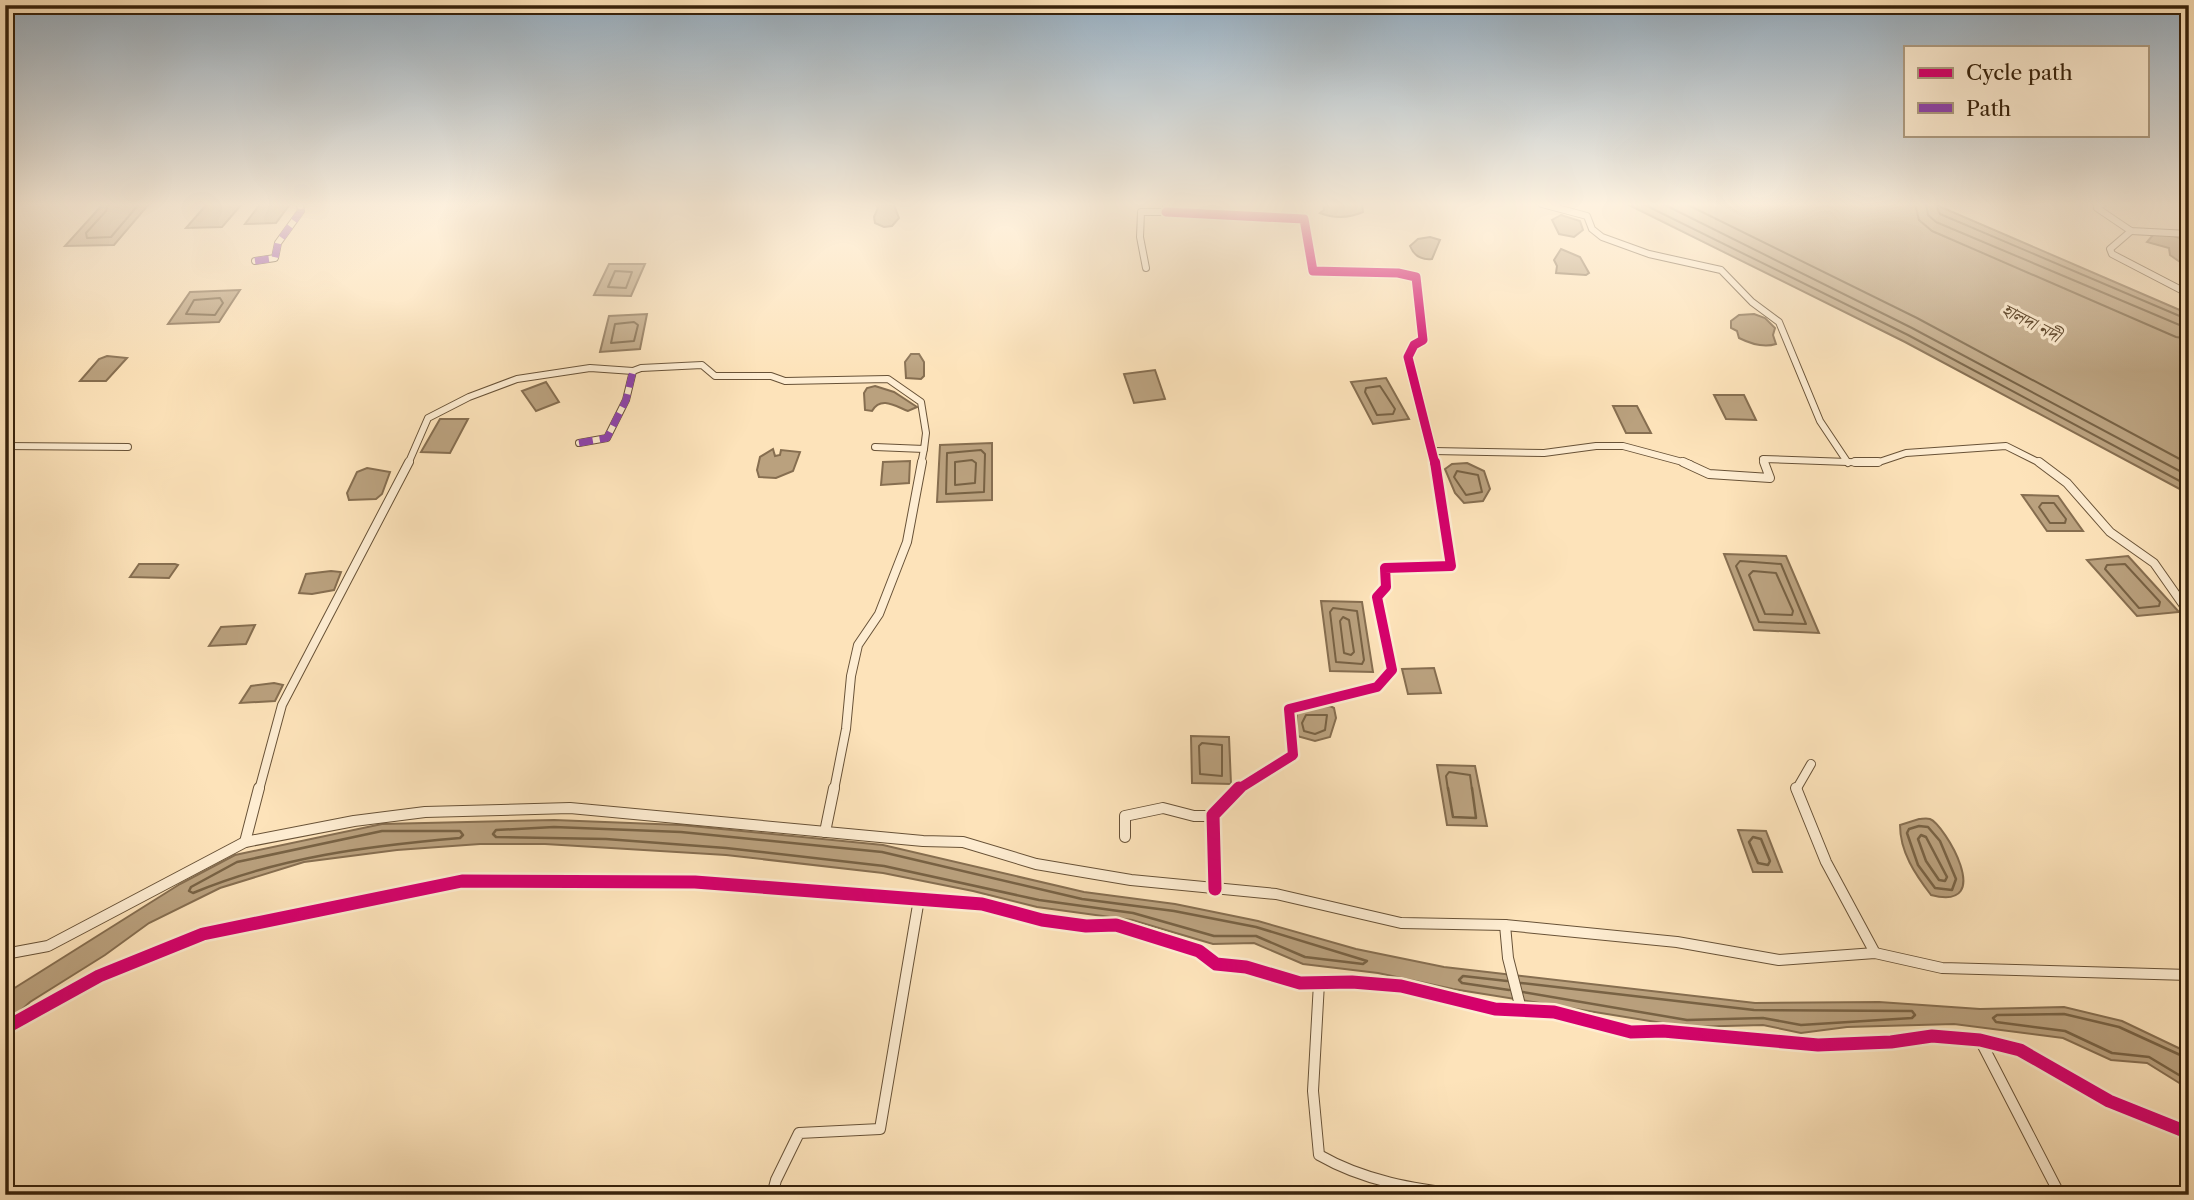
<svg xmlns="http://www.w3.org/2000/svg" width="2194" height="1200" font-family="'Libre Caslon Text','Noto Serif Bengali',serif">
<rect width="100%" height="100%" fill="#fde3ba"/>
<filter id="stains"><feTurbulence type="fractalNoise" baseFrequency=".00286" numOctaves="4"/><feColorMatrix values="0 0 0 0 .2 0 0 0 0 .09 0 0 0 0 .02 0 0 0 .5 -.17"/></filter>
<radialGradient id="worn" r=".72"><stop offset=".6" stop-color="#630" stop-opacity="0"/><stop offset="1" stop-color="#630" stop-opacity=".3"/></radialGradient>
<g fill="#baa17e" stroke="#866e50" stroke-width="2">
<path d="M 103,204 L 149,204 L 114,245 L 65,246 Z"/>
<path d="M 207,204 L 242,204 L 222,227 L 186,228 Z"/>
<path d="M 260,204 L 290,204 L 276,223 L 245,224 Z"/>
<path d="M 875,204 L 894,205 L 899,218 L 892,226 L 884,227 L 875,223 L 874,217 L 878,208 Z"/>
<path d="M 1323,204 L 1362,204 L 1363,212 C 1349,218 1335,219 1320,213 L 1324,210 Z"/>
<path d="M 1627,204 L 1934,204 L 2189,314 L 2189,494 L 1905,342 Z"/>
<path d="M 1561,215 L 1580,221 L 1583,230 L 1574,237 L 1559,234 L 1552,220 Z"/>
<path d="M 2168,234 L 2182,239 L 2189,245 L 2189,261 L 2180,262 L 2170,255 L 2169,248 L 2147,242 L 2153,235 Z"/>
<path d="M 1430,237 L 1440,240 L 1432,259 C 1422,260 1414,256 1410,246 L 1418,239 Z"/>
<path d="M 1561,249 L 1580,257 L 1589,273 L 1586,275 L 1556,273 L 1557,266 L 1554,260 Z"/>
<path d="M 609,264 L 645,264 L 631,296 L 594,295 Z"/>
<path d="M 240,290 L 219,322 L 168,324 L 190,292 Z"/>
<path d="M 647,314 L 640,349 L 600,352 L 609,316 Z"/>
<path d="M 1754,314 L 1765,318 L 1775,328 L 1773,335 L 1776,344 C 1763,348 1751,344 1739,338 L 1737,331 L 1731,328 L 1731,321 L 1739,315 Z"/>
<path d="M 911,354 L 919,354 L 924,362 L 924,376 L 921,379 L 906,378 L 905,362 Z"/>
<path d="M 107,356 L 127,358 L 106,381 L 80,381 L 99,359 Z"/>
<path d="M 1155,370 L 1165,399 L 1134,403 L 1124,374 Z"/>
<path d="M 1386,378 L 1409,419 L 1373,424 L 1351,382 Z"/>
<path d="M 546,382 L 559,402 L 536,411 L 522,391 Z"/>
<path d="M 875,386 L 894,392 L 917,407 L 908,411 C 895,406 881,396 872,411 L 865,410 L 864,393 L 867,388 Z"/>
<path d="M 1714,395 L 1744,395 L 1756,420 L 1726,419 Z"/>
<path d="M 1613,406 L 1637,406 L 1651,433 L 1626,433 Z"/>
<path d="M 440,419 L 468,419 L 450,453 L 421,452 Z"/>
<path d="M 992,443 L 992,500 L 937,502 L 940,445 Z"/>
<path d="M 773,449 L 775,456 L 780,455 L 781,450 L 800,452 L 793,471 L 776,478 L 759,477 L 757,470 L 760,457 Z"/>
<path d="M 910,461 L 909,483 L 881,485 L 883,462 Z"/>
<path d="M 1467,463 L 1484,471 L 1490,489 L 1483,501 L 1464,503 L 1455,493 L 1445,469 L 1452,464 Z"/>
<path d="M 367,468 L 390,472 L 382,494 L 376,499 L 349,500 L 347,493 L 357,472 Z"/>
<path d="M 2022,495 L 2058,496 L 2083,531 L 2047,531 Z"/>
<path d="M 1724,554 L 1786,556 L 1819,633 L 1754,630 Z"/>
<path d="M 2128,556 L 2179,612 L 2137,616 L 2087,560 Z"/>
<path d="M 139,564 L 175,564 L 178,565 L 169,578 L 130,577 Z"/>
<path d="M 331,571 L 341,572 L 334,590 L 312,594 L 299,593 L 306,574 Z"/>
<path d="M 1321,601 L 1362,602 L 1373,672 L 1330,671 Z"/>
<path d="M 255,625 L 246,644 L 209,646 L 221,627 Z"/>
<path d="M 1434,668 L 1441,693 L 1408,694 L 1402,669 Z"/>
<path d="M 274,683 L 283,685 L 275,701 L 240,703 L 251,686 Z"/>
<path d="M 1330,706 L 1334,708 L 1336,718 L 1330,737 L 1315,741 L 1297,736 L 1297,714 L 1301,709 Z"/>
<path d="M 1191,736 L 1229,737 L 1231,784 L 1192,783 Z"/>
<path d="M 1437,765 L 1475,766 L 1487,826 L 1447,825 Z"/>
<path d="M 1919,819 C 1922,819 1926,818 1930,819 C 1944,824 1997,912 1931,895 C 1915,874 1900,852 1900,825 Z"/>
<path d="M 554,820 L 681,825 L 883,845 L 1084,892 L 1175,904 L 1258,921 L 1356,949 L 1444,967 L 1755,1003 L 1879,1002 L 1980,1009 L 2064,1007 L 2122,1021 L 2189,1053 L 2189,1089 L 2147,1063 L 2111,1060 L 2063,1038 L 1954,1024 L 1847,1027 L 1801,1033 L 1763,1025 L 1687,1027 L 1453,989 L 1378,973 L 1303,964 L 1254,943 L 1213,944 L 1132,920 L 1037,907 L 973,891 L 883,873 L 726,855 L 545,844 L 480,844 L 397,850 L 304,862 L 220,888 L 149,923 L 105,955 L 30,1002 L 5,1025 L 5,994 L 180,884 L 235,855 L 382,824 Z"/>
<path d="M 1738,830 L 1766,831 L 1782,872 L 1753,872 Z"/>
</g>
<g fill="none" stroke-linecap="round" stroke-linejoin="round">
<g stroke="#786244" stroke-width="2">
<path d="M 108,204 L 106,211 L 86,233 L 87,238 L 111,237 L 139,204"/>
<path d="M 1643,204 L 1908,335 L 2189,486"/>
<path d="M 1663,204 L 1912,328 L 2189,476"/>
<path d="M 1686,204 L 1917,318 L 2189,464"/>
<path d="M 1915,204 L 1919,220 L 1932,231 L 2176,337 L 2189,339"/>
<path d="M 1926,204 L 1928,215 L 1936,222 L 2189,329"/>
<path d="M 1935,204 L 1940,214 L 2189,320"/>
<path d="M 615,271 L 632,272 L 626,288 L 608,287 Z"/>
<path d="M 220,298 L 223,303 L 215,315 L 186,314 L 194,300 Z"/>
<path d="M 634,322 L 638,325 L 634,341 L 611,343 L 615,324 Z"/>
<path d="M 1380,386 L 1395,409 L 1393,414 L 1377,415 L 1365,392 L 1366,388 Z"/>
<path d="M 981,450 L 985,454 L 984,492 L 946,494 L 947,453 Z"/>
<path d="M 972,460 L 976,463 L 975,483 L 955,485 L 955,462 Z"/>
<path d="M 1457,471 L 1478,475 L 1482,492 L 1466,495 L 1454,477 Z"/>
<path d="M 2042,503 L 2054,503 L 2066,519 L 2065,523 L 2050,523 L 2039,507 Z"/>
<path d="M 1740,561 L 1781,564 L 1806,624 L 1759,622 L 1736,566 Z"/>
<path d="M 2125,564 L 2160,602 L 2159,606 L 2139,608 L 2105,569 L 2107,565 Z"/>
<path d="M 1753,571 L 1776,573 L 1793,611 L 1792,615 L 1765,614 L 1749,575 Z"/>
<path d="M 1333,608 L 1357,611 L 1364,660 L 1362,664 L 1336,662 L 1330,612 Z"/>
<path d="M 1343,617 L 1349,620 L 1354,652 L 1351,655 L 1344,653 L 1340,621 Z"/>
<path d="M 1306,715 L 1327,715 L 1325,730 L 1315,734 L 1304,731 L 1302,723 Z"/>
<path d="M 1202,743 L 1222,745 L 1222,776 L 1200,774 L 1199,746 Z"/>
<path d="M 1448,790 L 1446,776 L 1449,772 L 1470,775 L 1472,790"/>
</g>
<g stroke="#786244" stroke-width="2.5">
<path d="M 1448,788 L 1453,817 L 1476,818 L 1472,788"/>
<path d="M 1919,826 L 1928,827 L 1940,841 L 1956,879 L 1952,890 L 1935,888 L 1918,865 L 1907,833 L 1909,829 Z"/>
<path d="M 554,827 L 681,832 L 882,852 L 1082,899 L 1174,911 L 1256,927 L 1367,961 L 1363,964 L 1305,957 L 1256,936 L 1214,936 L 1133,913 L 1039,900 L 884,866 L 726,848 L 606,839 L 496,837 L 493,834 L 496,830 Z"/>
<path d="M 382,831 L 460,831 L 463,835 L 460,838 C 368,846 279,857 193,893 L 189,891 L 191,887 L 237,862 Z"/>
<path d="M 1921,835 L 1926,837 L 1947,877 L 1945,881 L 1939,880 L 1926,861 L 1918,839 Z"/>
<path d="M 1753,837 L 1761,839 L 1770,861 L 1768,865 L 1758,863 L 1749,842 Z"/>
<path d="M 1507,981 L 1463,976 L 1459,980 L 1462,983 L 1509,990"/>
<path d="M 1521,983 L 1754,1010 L 1912,1011 L 1915,1015 L 1912,1018 L 1801,1025 L 1763,1018 L 1687,1020 L 1523,992"/>
<path d="M 2189,1059 L 2119,1027 L 2064,1014 L 1997,1015 L 1993,1018 L 1996,1022 L 2065,1031 L 2112,1053 L 2149,1057 L 2189,1081"/>
</g>
<g stroke="#685237" stroke-width="8">
<g id="minor-far2">
<path d="M 1542,204 L 1587,216 L 1592,229 L 1602,237 L 1649,254 L 1721,270 L 1752,302 L 1779,322 L 1820,421 L 1848,463"/>
<path d="M 2103,204 L 2097,205 L 2097,208 L 2131,231 L 2189,234"/>
<path d="M 1166,212 L 1304,219 L 1313,271 L 1398,273 L 1416,277 L 1423,340 L 1414,345 L 1408,357 L 1435,464"/>
<path d="M 2131,231 L 2110,249 L 2112,254 L 2189,294"/>
<path d="M 255,261 L 275,258 L 278,243 L 301,211 L 300,204"/>
<path d="M 1146,268 L 1140,237 L 1141,212 L 1166,212 L 1166,204"/>
<path d="M 579,443 L 607,438 L 626,400 L 633,371"/>
<path d="M 5,446 L 128,447"/>
<path d="M 1433,451 L 1544,453 L 1596,446 L 1623,446 L 1690,464"/>
<path d="M 408,464 L 428,418 L 469,397 L 517,379 L 590,368 L 633,371 L 641,368 L 702,365 L 715,376 L 771,376 L 785,381 L 888,379 L 921,402 L 926,433 L 924,449 L 875,447"/>
<path d="M 921,464 L 924,449"/>
<path d="M 1765,464 L 1763,459 L 1876,463 L 1906,453 L 2006,446 L 2042,464"/>
</g>
</g>
<g stroke="#685237" stroke-width="10">
<g id="minor-far1">
<path d="M 1683,462 L 1709,474 L 1770,478 L 1764,462"/>
<path d="M 1855,462 L 1878,462"/>
<path d="M 2039,462 L 2067,483 L 2110,532 L 2154,563 L 2189,613"/>
<path d="M 259,790 L 282,705 L 409,462"/>
<path d="M 834,790 L 846,729 L 851,676 L 858,645 L 879,614 L 907,542 L 922,462"/>
<path d="M 1237,790 L 1293,755 L 1289,709 L 1377,687 L 1392,670 L 1377,597 L 1386,587 L 1385,568 L 1451,566 L 1435,462"/>
<path d="M 1796,790 L 1811,764"/>
</g>
</g>
<g stroke="#685237" stroke-width="12">
<g id="minor">
<path d="M 1796,788 L 1826,862 L 1875,953"/>
<path d="M 825,832 L 834,788"/>
<path d="M 1125,837 L 1125,816 L 1163,808 L 1194,816 L 1213,816"/>
<path d="M 245,842 L 259,788"/>
<path d="M 1215,889 L 1213,815 L 1239,788"/>
<path d="M 1505,925 L 1508,958 L 1521,1009"/>
<path d="M 5,954 L 48,946 L 245,842 L 354,821 L 425,812 L 570,808 L 923,841 L 963,842 L 1036,864 L 1131,880 L 1276,894 L 1401,923 L 1505,925 L 1677,942 L 1779,960 L 1875,953 L 1942,968 L 2189,975"/>
<path d="M 1319,983 L 1313,1091 L 1319,1155 C 1364,1181 1414,1189 1465,1195"/>
<path d="M 5,1028 L 99,976 L 203,934 L 462,881 L 695,882 L 982,904 L 1042,920 L 1086,926 L 1116,925 L 1199,951 L 1216,964 L 1246,967 L 1300,983 L 1352,982 L 1401,986 L 1495,1009 L 1554,1012 L 1631,1032 L 1663,1031 L 1818,1045 L 1891,1042 L 1932,1036 L 1980,1040 L 2020,1050 L 2109,1101 L 2189,1133"/>
<path d="M 1980,1040 L 2060,1195"/>
<path d="M 772,1195 L 776,1180 L 799,1133 L 880,1129 L 919,899"/>
</g>
</g>
<use href="#minor-far2" stroke="#feedd2" stroke-width="6"/>
<use href="#minor-far1" stroke="#feedd2" stroke-width="8"/>
<use href="#minor" stroke="#feedd2" stroke-width="10"/>
<g stroke="#8e44ad" stroke-width="7" stroke-dasharray="14 7" stroke-linecap="butt">
<path d="M 255,261 L 275,258 L 278,243 L 301,211 L 300,204"/>
<path d="M 579,443 L 607,438 L 626,400 L 633,371"/>
</g>
<g stroke="#feedd2" stroke-width="12">
<path id="cycleway-far2" d="M 1166,212 L 1304,219 L 1313,271 L 1398,273 L 1416,277 L 1423,340 L 1414,345 L 1408,357 L 1435,464"/>
</g>
<g stroke="#feedd2" stroke-width="15">
<path id="cycleway-far1" d="M 1237,790 L 1293,755 L 1289,709 L 1377,687 L 1392,670 L 1377,597 L 1386,587 L 1385,568 L 1451,566 L 1435,462"/>
</g>
<g stroke="#feedd2" stroke-width="18">
<g id="cycleway">
<path d="M 1215,889 L 1213,815 L 1239,788"/>
<path d="M 5,1028 L 99,976 L 203,934 L 462,881 L 695,882 L 982,904 L 1042,920 L 1086,926 L 1116,925 L 1199,951 L 1216,964 L 1246,967 L 1300,983 L 1352,982 L 1401,986 L 1495,1009 L 1554,1012 L 1631,1032 L 1663,1031 L 1818,1045 L 1891,1042 L 1932,1036 L 1980,1040 L 2020,1050 L 2109,1101 L 2189,1133"/>
</g>
</g>
<use href="#cycleway-far2" stroke="#d6006c" stroke-width="9"/>
<use href="#cycleway-far1" stroke="#d6006c" stroke-width="10"/>
<use href="#cycleway" stroke="#d6006c" stroke-width="13"/>
</g>
<linearGradient id="sky" x2="0" y2="1"><stop stop-color="#95acbe"/><stop offset="0.55" stop-color="#fef2e0"/><stop offset="1" stop-color="#fef2e0" stop-opacity="0"/></linearGradient>
<rect width="2194" height="372" fill="url(#sky)"/>
<g text-anchor="middle" dominant-baseline="central" stroke-width="6" stroke-linejoin="round" paint-order="stroke">
<g font-size="18" font-style="italic" fill="#654e33" stroke="#feedd2">
<text transform="translate(2031 323) rotate(27)">হালদা নদী</text>
</g>
</g>
<rect width="2194" height="1200" fill="none" stroke="#fde3ba" stroke-width="28"/>
<rect x="7" y="7" width="2180" height="1186" fill="none" stroke="#37220b" stroke-width="3.5"/>
<rect x="14" y="14" width="2166" height="1172" fill="none" stroke="#37220b" stroke-width="2"/>
<rect x="1904" y="46" width="245" height="91" fill="#feedd2" stroke="#ae9c82" stroke-width="2"/>
<rect x="1918" y="68" width="35" height="10" fill="#d6006c" stroke="#ae9c82" stroke-width="2"/>
<text x="1966" y="80" font-size="21" fill="#37220b">Cycle path</text>
<rect x="1918" y="103" width="35" height="10" fill="#8e44ad" stroke="#ae9c82" stroke-width="2"/>
<text x="1966" y="116" font-size="21" fill="#37220b">Path</text>
<rect width="100%" height="100%" filter="url(#stains)"/>
<rect width="100%" height="100%" fill="url(#worn)"/>
</svg>
